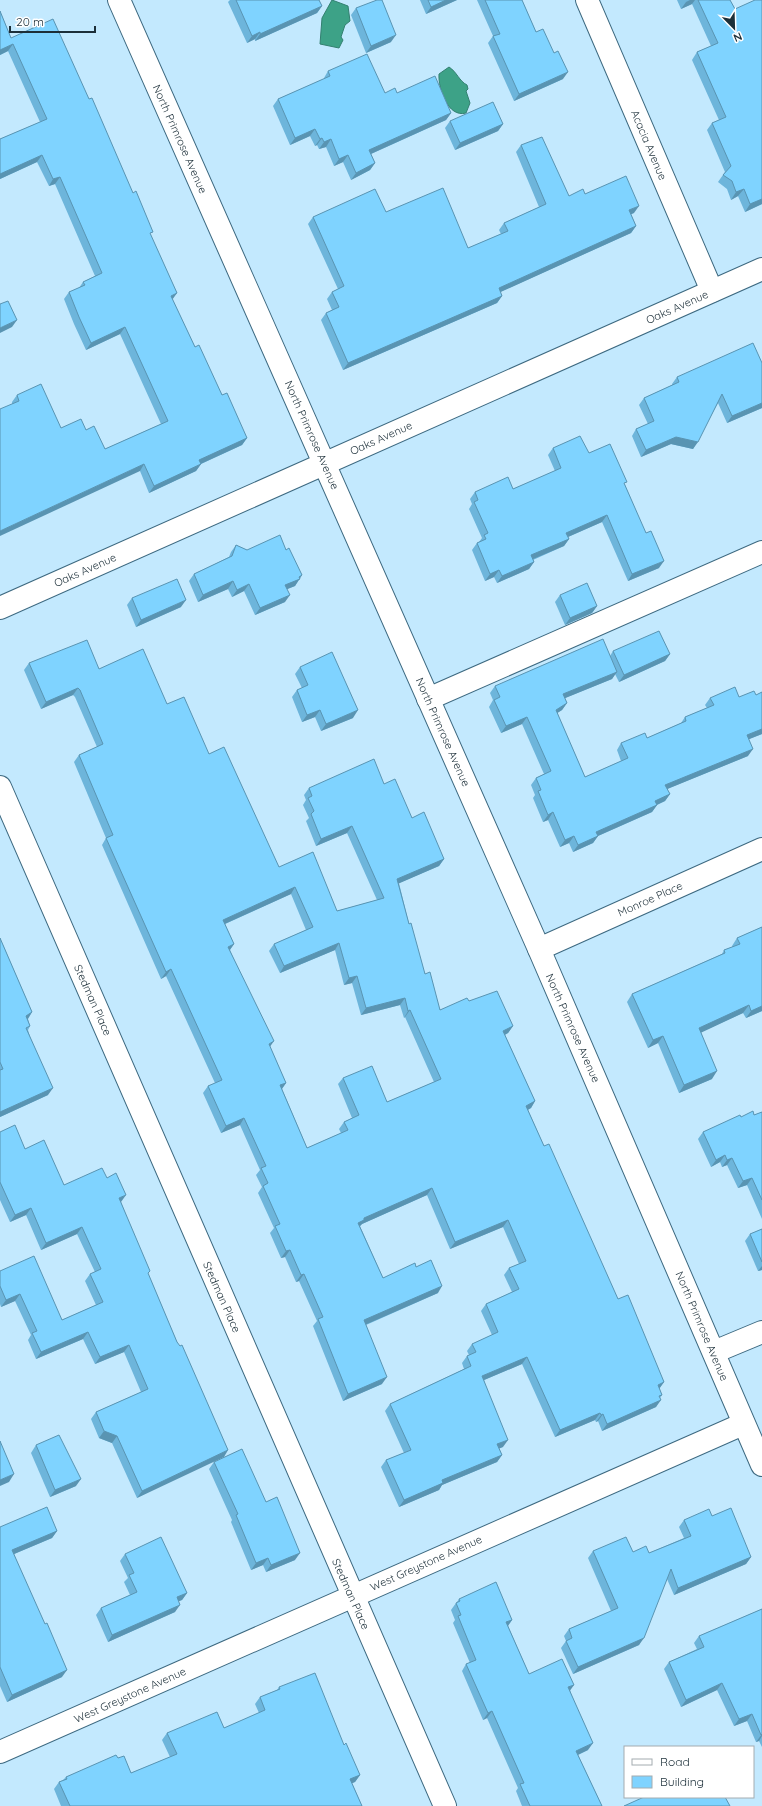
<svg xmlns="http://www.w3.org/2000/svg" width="762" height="1806" font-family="Quicksand,sans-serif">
<rect width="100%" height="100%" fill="#c3e9fe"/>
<g fill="#3da287" stroke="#338070">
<path d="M 332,0 L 348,6 L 350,21 L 345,25 L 341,37 L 343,40 L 339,48 L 320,44 L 322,18 Z"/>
<path d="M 449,67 C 457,72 459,81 467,85 L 468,89 L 466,91 L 470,103 L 466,113 C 448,118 438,89 439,74 Z"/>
</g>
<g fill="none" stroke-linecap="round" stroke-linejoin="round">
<g stroke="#3d6980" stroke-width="24">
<g id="minor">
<path d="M 119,0 L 539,949 L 762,1465"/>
<path d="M 587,0 L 712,291"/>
<path d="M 0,608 L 762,269"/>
<path d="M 428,699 L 762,552"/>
<path d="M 0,787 L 445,1806"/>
<path d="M 539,949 L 762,849"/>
<path d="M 714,1352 L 762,1332"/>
<path d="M 0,1752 L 743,1424"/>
</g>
</g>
<use href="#minor" stroke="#fff" stroke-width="22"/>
</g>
<g fill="#6db5db" fill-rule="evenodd">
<path d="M 230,0 L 319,0 L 322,6 L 317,13 L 255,41 L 255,39 L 247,43 L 228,2 Z"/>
<path d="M 420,0 L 457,0 L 426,14 Z"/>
<path d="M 477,0 L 522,0 L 536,32 L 563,79 L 514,101 L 488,43 L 493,36 Z"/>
<path d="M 677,0 L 730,0 L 735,9 L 762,0 L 762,204 L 745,212 L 738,196 L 731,200 L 727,189 L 718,182 L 725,172 L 707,130 L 712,123 L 719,120 L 692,60 L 697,52 L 711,46 L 692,4 L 681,9 Z"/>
<path d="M 356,8 L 391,42 L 366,53 L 351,15 Z"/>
<path d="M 0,11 L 11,38 L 150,235 L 177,293 L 172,299 L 195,347 L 247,438 L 242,445 L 201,464 L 196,471 L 149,493 L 140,471 L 12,404 L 12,402 L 17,395 L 61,428 L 86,430 L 105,449 L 161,424 L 120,334 L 86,350 L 74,324 L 64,299 L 69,292 L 79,288 L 83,282 L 95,276 L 55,184 L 49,186 L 37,162 L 0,179 L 0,139 L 40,122 L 8,51 L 0,55 Z"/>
<path d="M 328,71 L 385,93 L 397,93 L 451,113 L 446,120 L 371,154 L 375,163 L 370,170 L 351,180 L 343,162 L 334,166 L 326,147 L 319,149 L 317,145 L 315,146 L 310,136 L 290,145 L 273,106 L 278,99 L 324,79 L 324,78 Z"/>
<path d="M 450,121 L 503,124 L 498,131 L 455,150 L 445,128 Z"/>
<path d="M 521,145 L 569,196 L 585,194 L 634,213 L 631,214 L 636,226 L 631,233 L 500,292 L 502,296 L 497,303 L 343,370 L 321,320 L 326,313 L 332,310 L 327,299 L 332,292 L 338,289 L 308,224 L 313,217 L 386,212 L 468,248 L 501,234 L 499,230 L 504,223 L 539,207 L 516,152 Z"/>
<path d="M 762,363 L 762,408 L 727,423 L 718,403 L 693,449 L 671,444 L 641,457 L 632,436 L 636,429 L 648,424 L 639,405 L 644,398 L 672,385 L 672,384 L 677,377 Z"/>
<path d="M 553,448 L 589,453 L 625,485 L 659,568 L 628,581 L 602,522 L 568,537 L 569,539 L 564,546 L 533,560 L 534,562 L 529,569 L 497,583 L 494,577 L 485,581 L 472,550 L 477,543 L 479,542 L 482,538 L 469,509 L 472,504 L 470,499 L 475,492 L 513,489 L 555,471 L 548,455 Z"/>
<path d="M 236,545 L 247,550 L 286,550 L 302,575 L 295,586 L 287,589 L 285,602 L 255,615 L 244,591 L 232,597 L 228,589 L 198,602 L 189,581 L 194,574 L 229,557 L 231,552 Z"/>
<path d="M 560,595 L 597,606 L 592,613 L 565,625 L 555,602 Z"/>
<path d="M 132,598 L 181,607 L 136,627 L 127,605 Z"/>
<path d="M 613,651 L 670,654 L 665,661 L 619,682 L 615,674 L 612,679 L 565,698 L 567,703 L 562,710 L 557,713 L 585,777 L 621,761 L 617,750 L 621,743 L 647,738 L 681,723 L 685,717 L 707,708 L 705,705 L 710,698 L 739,697 L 756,695 L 762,692 L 762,734 L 749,739 L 748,756 L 667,789 L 670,794 L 665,801 L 657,805 L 652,812 L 598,836 L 593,843 L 573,852 L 569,843 L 560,847 L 548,820 L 543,822 L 533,798 L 535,795 L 531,785 L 536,778 L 544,774 L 522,724 L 501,733 L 489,707 L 493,700 L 490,693 L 495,686 L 610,656 Z"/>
<path d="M 29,663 L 99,669 L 167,704 L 209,754 L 279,867 L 337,911 L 377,900 L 347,833 L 316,846 L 306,821 L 309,818 L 303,805 L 306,800 L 304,795 L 309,788 L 384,784 L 412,818 L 444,859 L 439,866 L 399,883 L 409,924 L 425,974 L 440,1010 L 469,1001 L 513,1026 L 508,1033 L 505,1035 L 535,1101 L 531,1108 L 528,1110 L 544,1146 L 618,1299 L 664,1382 L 659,1389 L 662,1395 L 660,1398 L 656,1407 L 602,1431 L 598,1421 L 596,1422 L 595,1420 L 555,1437 L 522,1364 L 484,1380 L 503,1447 L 499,1448 L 502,1455 L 497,1462 L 442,1485 L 439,1490 L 399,1507 L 381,1467 L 386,1460 L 404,1453 L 385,1411 L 390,1404 L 464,1369 L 462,1363 L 467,1356 L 469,1355 L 467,1351 L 472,1344 L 492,1335 L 481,1311 L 486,1304 L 512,1292 L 504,1275 L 509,1268 L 519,1264 L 503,1227 L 450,1249 L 427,1195 L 362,1224 L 360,1226 L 383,1278 L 416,1267 L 438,1293 L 366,1325 L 382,1384 L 343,1401 L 313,1326 L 317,1321 L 299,1281 L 296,1282 L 285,1257 L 281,1258 L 270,1233 L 274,1228 L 258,1193 L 262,1187 L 256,1175 L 260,1170 L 240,1125 L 221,1133 L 203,1093 L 208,1086 L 215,1083 L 166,976 L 161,979 L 102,845 L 106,838 L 74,762 L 79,755 L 97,747 L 75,697 L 73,695 L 41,709 L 24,670 ZM 291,894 L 306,930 L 274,944 L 269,951 L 280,973 L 335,950 L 344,985 L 352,983 L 361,1015 L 400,1005 L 404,1018 L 405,1017 L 434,1082 L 387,1102 L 343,1078 L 338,1084 L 352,1118 L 344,1122 L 339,1129 L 341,1133 L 307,1148 L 282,1089 L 286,1083 L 270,1047 L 230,950 L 234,944 L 225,924 Z"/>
<path d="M 300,667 L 353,718 L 321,731 L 315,717 L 302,722 L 292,697 L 297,690 L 302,688 L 295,674 Z"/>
<path d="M 762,927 L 762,1011 L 746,1018 L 743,1013 L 701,1032 L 712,1079 L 679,1093 L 658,1043 L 648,1048 L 627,1002 L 632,994 L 722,954 L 724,950 L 732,947 L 732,946 L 737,938 Z"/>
<path d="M 0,938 L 32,1012 L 28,1019 L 30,1026 L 28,1030 L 48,1095 L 0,1117 Z"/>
<path d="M 762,1112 L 762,1219 L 747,1185 L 738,1188 L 727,1165 L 722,1167 L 720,1162 L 711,1167 L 698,1139 L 703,1132 L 741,1117 L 754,1115 Z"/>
<path d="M 0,1132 L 25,1149 L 64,1185 L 107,1178 L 121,1202 L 148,1274 L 177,1342 L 228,1450 L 137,1498 L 112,1443 L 99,1438 L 91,1419 L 96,1412 L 141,1392 L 124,1352 L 95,1364 L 83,1339 L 36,1359 L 28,1340 L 31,1335 L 15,1301 L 1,1307 L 0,1304 L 0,1271 L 62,1320 L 96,1305 L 85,1281 L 90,1274 L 95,1272 L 77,1234 L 41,1250 L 26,1215 L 10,1222 L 0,1200 Z"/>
<path d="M 762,1229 L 762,1270 L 758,1271 L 745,1241 L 750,1234 Z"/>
<path d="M 36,1445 L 76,1486 L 50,1497 L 31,1453 Z"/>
<path d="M 214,1462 L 266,1502 L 295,1560 L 266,1572 L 263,1565 L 251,1570 L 231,1522 L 232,1520 L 209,1469 Z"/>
<path d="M 712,1516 L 751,1557 L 746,1564 L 674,1595 L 667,1579 L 639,1645 L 573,1674 L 561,1648 L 566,1641 L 564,1636 L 569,1629 L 611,1611 L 588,1558 L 593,1551 L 649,1553 L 684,1538 L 679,1527 L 684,1520 Z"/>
<path d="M 0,1527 L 57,1531 L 52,1538 L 14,1554 L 62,1677 L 7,1702 L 0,1686 Z"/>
<path d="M 125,1554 L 187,1593 L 182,1600 L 178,1601 L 175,1612 L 108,1642 L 96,1615 L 101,1608 L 130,1595 L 124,1582 L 128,1578 L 120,1561 Z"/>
<path d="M 459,1599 L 512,1620 L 508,1626 L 529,1674 L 570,1690 L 588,1750 L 578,1755 L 602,1806 L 522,1806 L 516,1791 L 518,1788 L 487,1718 L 483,1720 L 462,1671 L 466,1664 L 470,1663 L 453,1623 L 455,1620 L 451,1610 L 456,1603 L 457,1602 Z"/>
<path d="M 762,1609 L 762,1747 L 759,1741 L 756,1742 L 747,1721 L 734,1726 L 717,1690 L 681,1707 L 664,1669 L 669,1662 L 697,1649 L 694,1643 L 699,1636 Z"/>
<path d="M 279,1687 L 344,1745 L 360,1775 L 355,1782 L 352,1783 L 362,1806 L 61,1806 L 54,1789 L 59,1782 L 63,1780 L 66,1777 L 118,1758 L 131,1773 L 170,1757 L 162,1740 L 167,1733 L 224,1728 L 259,1713 L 255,1704 L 260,1697 L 277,1690 Z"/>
</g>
<g fill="#5994b2">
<path d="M 446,0 L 457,0 L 426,14 L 431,7 Z"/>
<path d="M 690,0 L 695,0 L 692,4 L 681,9 L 686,2 Z"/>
<path d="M 322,6 L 317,13 L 255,41 L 260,34 Z"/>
<path d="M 260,32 L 255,39 L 247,43 L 252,36 Z"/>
<path d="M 396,35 L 391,42 L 366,53 L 371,46 Z"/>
<path d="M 13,44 L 8,51 L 0,55 L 0,50 Z"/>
<path d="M 568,72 L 563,79 L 514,101 L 519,94 Z"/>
<path d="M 451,113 L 446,120 L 364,157 L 369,150 Z"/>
<path d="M 503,124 L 498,131 L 455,150 L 460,143 Z"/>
<path d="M 315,129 L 310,136 L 290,145 L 295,138 Z"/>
<path d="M 322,138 L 317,145 L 315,146 L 320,139 Z"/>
<path d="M 331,139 L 326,147 L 319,149 L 324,142 Z"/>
<path d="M 42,155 L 37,162 L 0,179 L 0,174 Z"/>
<path d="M 348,155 L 343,162 L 334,166 L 339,159 Z"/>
<path d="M 375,163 L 370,170 L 351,180 L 356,173 Z"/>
<path d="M 60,177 L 55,184 L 49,186 L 53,179 Z"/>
<path d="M 744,189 L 738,196 L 731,200 L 736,192 Z"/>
<path d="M 762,199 L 762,204 L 745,212 L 750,204 Z"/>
<path d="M 639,206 L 634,213 L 624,217 L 629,210 Z"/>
<path d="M 636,226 L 631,233 L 494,295 L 499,288 Z"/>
<path d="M 177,293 L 172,300 L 171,296 Z"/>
<path d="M 502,296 L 497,303 L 343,370 L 348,363 Z"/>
<path d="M 17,320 L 12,327 L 0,333 L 0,328 Z"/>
<path d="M 125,327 L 120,334 L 86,350 L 91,343 Z"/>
<path d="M 762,403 L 762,408 L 727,423 L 732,416 Z"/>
<path d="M 676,437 L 698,442 L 693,449 L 671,444 L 641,457 L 646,450 Z"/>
<path d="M 247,438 L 242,445 L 194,467 L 199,460 Z"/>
<path d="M 144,464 L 140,471 L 0,536 L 0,531 Z"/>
<path d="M 201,464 L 196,471 L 149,493 L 154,486 Z"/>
<path d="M 607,515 L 602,522 L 561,540 L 566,533 Z"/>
<path d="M 569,539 L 564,546 L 526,562 L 531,555 Z"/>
<path d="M 664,561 L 659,568 L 628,581 L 632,574 Z"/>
<path d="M 534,562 L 529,569 L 497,583 L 502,576 Z"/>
<path d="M 499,570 L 494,577 L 485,581 L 490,574 Z"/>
<path d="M 302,575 L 295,586 L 280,592 L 285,585 Z"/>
<path d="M 233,581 L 228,589 L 198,602 L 203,595 Z"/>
<path d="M 249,584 L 244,591 L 232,597 L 237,590 Z"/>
<path d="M 290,595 L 285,602 L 255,615 L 260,608 Z"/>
<path d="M 186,600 L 181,607 L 136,627 L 141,620 Z"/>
<path d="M 597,606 L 592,613 L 565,625 L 570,618 Z"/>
<path d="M 670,654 L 665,661 L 619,682 L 624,675 Z"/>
<path d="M 617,672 L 612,679 L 558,701 L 563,694 Z"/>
<path d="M 78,688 L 73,695 L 41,709 L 46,702 Z"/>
<path d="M 567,703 L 562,710 L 551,717 L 556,710 Z"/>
<path d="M 320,710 L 315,717 L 302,722 L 307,715 Z"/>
<path d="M 358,710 L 353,718 L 321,731 L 326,724 Z"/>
<path d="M 527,717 L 522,724 L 501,733 L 506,726 Z"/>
<path d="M 762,729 L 762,734 L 742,742 L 747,735 Z"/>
<path d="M 753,749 L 748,756 L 660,792 L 665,785 Z"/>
<path d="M 670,794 L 665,801 L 650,808 L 655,801 Z"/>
<path d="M 657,805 L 652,812 L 591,839 L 596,832 Z"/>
<path d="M 553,812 L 548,820 L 543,822 L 548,815 Z"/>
<path d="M 352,826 L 347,833 L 316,846 L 321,839 Z"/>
<path d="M 574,836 L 569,843 L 560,847 L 565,840 Z"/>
<path d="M 598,836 L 593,843 L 573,852 L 578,845 Z"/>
<path d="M 444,859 L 439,866 L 393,886 L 397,879 Z"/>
<path d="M 295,887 L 291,894 L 218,927 L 223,920 Z"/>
<path d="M 339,943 L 335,950 L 280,973 L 284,966 Z"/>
<path d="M 234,944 L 229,951 L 228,947 Z"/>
<path d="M 171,969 L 166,976 L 161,979 L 166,972 Z"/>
<path d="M 357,976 L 352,983 L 344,985 L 349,978 Z"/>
<path d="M 405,998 L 400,1005 L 361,1015 L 366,1008 Z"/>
<path d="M 749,1005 L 743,1013 L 694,1036 L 699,1028 Z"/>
<path d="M 762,1006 L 762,1011 L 746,1018 L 751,1011 Z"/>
<path d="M 410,1010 L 405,1017 L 404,1018 L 408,1011 Z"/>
<path d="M 32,1012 L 27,1020 L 26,1016 Z"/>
<path d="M 513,1026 L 508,1033 L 498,1038 L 503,1031 Z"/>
<path d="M 663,1036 L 658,1043 L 648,1048 L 653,1040 Z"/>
<path d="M 274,1041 L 269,1048 L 269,1044 Z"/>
<path d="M 717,1071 L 712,1079 L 679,1093 L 684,1085 Z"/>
<path d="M 286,1083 L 281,1090 L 280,1085 Z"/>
<path d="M 53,1088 L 48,1095 L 0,1117 L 0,1112 Z"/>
<path d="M 535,1101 L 531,1108 L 521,1113 L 526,1106 Z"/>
<path d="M 244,1118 L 240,1125 L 221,1133 L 226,1126 Z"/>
<path d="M 725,1155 L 720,1162 L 711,1167 L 716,1160 Z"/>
<path d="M 732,1158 L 727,1165 L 722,1167 L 727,1160 Z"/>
<path d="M 752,1178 L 747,1185 L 738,1188 L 743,1181 Z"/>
<path d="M 432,1188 L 427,1195 L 362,1224 L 359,1227 L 358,1223 L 364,1218 Z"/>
<path d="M 126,1195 L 121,1202 L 114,1205 L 119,1198 Z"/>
<path d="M 31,1208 L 26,1215 L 10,1222 L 15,1215 Z"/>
<path d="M 508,1220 L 503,1227 L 450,1249 L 455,1242 Z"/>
<path d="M 82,1227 L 77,1234 L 41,1250 L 46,1243 Z"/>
<path d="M 290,1250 L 285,1257 L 281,1258 L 286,1251 Z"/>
<path d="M 762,1266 L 762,1270 L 758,1271 Z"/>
<path d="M 304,1274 L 299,1281 L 296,1282 L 301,1275 Z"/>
<path d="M 442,1286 L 438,1293 L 360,1327 L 364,1320 Z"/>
<path d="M 20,1294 L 15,1301 L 1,1307 L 6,1300 Z"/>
<path d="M 88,1332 L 83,1339 L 36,1359 L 41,1352 Z"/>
<path d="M 129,1345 L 124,1352 L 95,1364 L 100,1357 Z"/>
<path d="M 527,1357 L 522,1364 L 477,1383 L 482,1376 Z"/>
<path d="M 387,1377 L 382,1384 L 343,1401 L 348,1394 Z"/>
<path d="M 664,1382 L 659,1389 L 658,1385 Z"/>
<path d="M 661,1400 L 656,1407 L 602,1431 L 607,1424 Z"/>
<path d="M 600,1413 L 595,1420 L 555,1437 L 560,1430 Z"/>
<path d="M 603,1414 L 598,1421 L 596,1422 L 601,1415 Z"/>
<path d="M 104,1431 L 117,1436 L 112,1443 L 99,1438 Z"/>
<path d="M 508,1440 L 503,1447 L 493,1451 L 497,1444 Z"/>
<path d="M 228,1450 L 224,1457 L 137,1498 L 142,1491 Z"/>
<path d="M 502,1455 L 497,1462 L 442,1485 L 439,1490 L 399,1507 L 404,1500 L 442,1480 Z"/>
<path d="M 14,1474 L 9,1482 L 0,1486 L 0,1480 Z"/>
<path d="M 81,1479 L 76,1486 L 50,1497 L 55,1490 Z"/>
<path d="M 57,1531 L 52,1538 L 7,1557 L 12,1550 Z"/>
<path d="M 300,1553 L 295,1560 L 266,1572 L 271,1565 Z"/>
<path d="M 751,1557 L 746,1564 L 674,1595 L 678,1588 Z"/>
<path d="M 268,1558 L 263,1565 L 251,1570 L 256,1563 Z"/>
<path d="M 187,1593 L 182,1600 L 172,1604 L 177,1597 Z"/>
<path d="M 180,1605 L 175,1612 L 108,1642 L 112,1635 Z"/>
<path d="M 512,1620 L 507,1627 L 506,1622 Z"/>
<path d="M 644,1638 L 639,1645 L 573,1674 L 578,1667 Z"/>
<path d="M 67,1670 L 62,1677 L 7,1702 L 12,1695 Z"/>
<path d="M 722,1683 L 717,1690 L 681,1707 L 686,1700 Z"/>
<path d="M 574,1685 L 569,1692 L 568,1687 Z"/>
<path d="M 492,1711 L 487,1718 L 483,1720 L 488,1713 Z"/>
<path d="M 752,1714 L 747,1721 L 734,1726 L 739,1719 Z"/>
<path d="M 762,1734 L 762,1736 L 759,1741 L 756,1742 Z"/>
<path d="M 593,1743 L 588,1750 L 571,1758 L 576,1751 Z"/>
<path d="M 360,1775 L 355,1782 L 345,1786 L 350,1779 Z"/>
</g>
<g fill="#7fd3ff" stroke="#5994b2" fill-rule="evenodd">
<path d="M 236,0 L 319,0 L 322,6 L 260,34 L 260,32 L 252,36 Z"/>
<path d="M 377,0 L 382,0 L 396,35 L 371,46 L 356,8 Z"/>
<path d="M 428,0 L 446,0 L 431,7 Z"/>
<path d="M 485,0 L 522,0 L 536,32 L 543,29 L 554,53 L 558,51 L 568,72 L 519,94 L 493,36 L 500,34 Z"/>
<path d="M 698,0 L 730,0 L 735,9 L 755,0 L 762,0 L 762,199 L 750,204 L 744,189 L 736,192 L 732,181 L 723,175 L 731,166 L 712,123 L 726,117 L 697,52 L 718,43 Z"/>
<path d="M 0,11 L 11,38 L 53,19 L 89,99 L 92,98 L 133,193 L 136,191 L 153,232 L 150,233 L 177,293 L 171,296 L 195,347 L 199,345 L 222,395 L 227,393 L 247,438 L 199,460 L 201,464 L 154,486 L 144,464 L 0,531 L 0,409 L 19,401 L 17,395 L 41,384 L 61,428 L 81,419 L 86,430 L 94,426 L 105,449 L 168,421 L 125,327 L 91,343 L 79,317 L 69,292 L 85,285 L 83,282 L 102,273 L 60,177 L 53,179 L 42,155 L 0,174 L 0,139 L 47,119 L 13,44 L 0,50 Z"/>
<path d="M 367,54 L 385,93 L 395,88 L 397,93 L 435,76 L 451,113 L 369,150 L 375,163 L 356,173 L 348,155 L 339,159 L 331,139 L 324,142 L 322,138 L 320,139 L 315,129 L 295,138 L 278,99 L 330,76 L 328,71 Z"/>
<path d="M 493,102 L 503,124 L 460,143 L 450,121 Z"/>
<path d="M 542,137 L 569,196 L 583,189 L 585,194 L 626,176 L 639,206 L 629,210 L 636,226 L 499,288 L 502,296 L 348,363 L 326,313 L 339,307 L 332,292 L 344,286 L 313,217 L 375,189 L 386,212 L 443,188 L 468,248 L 508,231 L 504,223 L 546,204 L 521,145 Z"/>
<path d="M 8,301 L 17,320 L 0,328 L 0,304 Z"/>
<path d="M 753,343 L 762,363 L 762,403 L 732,416 L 722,394 L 698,442 L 676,437 L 646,450 L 636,429 L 654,421 L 644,398 L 679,382 L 677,377 Z"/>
<path d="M 580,436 L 589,453 L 610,444 L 627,482 L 624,483 L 646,533 L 651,531 L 664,561 L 632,574 L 607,515 L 566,533 L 569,539 L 531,555 L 534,562 L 502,576 L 499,570 L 490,574 L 477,543 L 486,539 L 484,535 L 488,533 L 474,502 L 478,500 L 475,492 L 508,477 L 513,489 L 561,468 L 553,448 Z"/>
<path d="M 280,535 L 286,550 L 289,548 L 302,575 L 299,577 L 300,579 L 285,585 L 290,595 L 260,608 L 249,584 L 237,590 L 233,581 L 203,595 L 194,574 L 232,556 L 236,545 L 247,550 Z"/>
<path d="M 177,579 L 186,600 L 141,620 L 132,598 Z"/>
<path d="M 587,583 L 597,606 L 570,618 L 560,595 Z"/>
<path d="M 659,631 L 670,654 L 624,675 L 613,651 Z"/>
<path d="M 603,639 L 617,672 L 563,694 L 567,703 L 556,710 L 585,777 L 628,758 L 621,743 L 645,733 L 647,738 L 686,721 L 685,717 L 714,705 L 710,698 L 735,687 L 739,697 L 754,691 L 756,695 L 762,692 L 762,729 L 747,735 L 753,749 L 665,785 L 670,794 L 655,801 L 657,805 L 596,832 L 598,836 L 578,845 L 574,836 L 565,840 L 553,812 L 548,815 L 538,791 L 541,790 L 536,778 L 551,771 L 527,717 L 506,726 L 494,700 L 500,697 L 495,686 Z"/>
<path d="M 87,640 L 99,669 L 143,649 L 167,704 L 184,697 L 209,754 L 224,747 L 279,867 L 313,852 L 337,911 L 384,898 L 352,826 L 321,839 L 311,814 L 314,811 L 308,798 L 312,796 L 309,788 L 374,759 L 384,784 L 395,779 L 412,818 L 424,812 L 444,859 L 397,879 L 409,924 L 411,923 L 425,974 L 430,972 L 440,1010 L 467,998 L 469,1001 L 497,991 L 513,1026 L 503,1031 L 535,1101 L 526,1106 L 544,1146 L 549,1144 L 618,1299 L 628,1295 L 664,1382 L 658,1385 L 662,1395 L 659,1396 L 661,1400 L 607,1424 L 603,1414 L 601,1415 L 600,1413 L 560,1430 L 527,1357 L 482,1376 L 508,1440 L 497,1444 L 502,1455 L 442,1480 L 443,1483 L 404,1500 L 386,1460 L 411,1450 L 390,1404 L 471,1366 L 467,1356 L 476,1352 L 472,1344 L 498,1332 L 486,1304 L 519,1289 L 509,1268 L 526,1261 L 508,1220 L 455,1242 L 432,1188 L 364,1218 L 364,1220 L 358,1223 L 383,1278 L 415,1263 L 416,1267 L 431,1260 L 442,1286 L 364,1320 L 387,1377 L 348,1394 L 318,1319 L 323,1317 L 304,1274 L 301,1275 L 290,1250 L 286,1251 L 275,1226 L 280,1224 L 263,1186 L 268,1183 L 261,1168 L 266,1166 L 244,1118 L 226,1126 L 208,1086 L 222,1080 L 171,969 L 166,972 L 106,838 L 113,835 L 79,755 L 103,744 L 80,690 L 78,688 L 46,702 L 29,663 ZM 295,887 L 313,927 L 274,944 L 284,966 L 339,943 L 349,978 L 357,976 L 366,1008 L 405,998 L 408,1011 L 410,1010 L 441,1079 L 387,1102 L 372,1066 L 343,1078 L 359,1115 L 344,1122 L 348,1130 L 307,1148 L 280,1085 L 286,1083 L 269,1044 L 274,1041 L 228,947 L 234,944 L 223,920 Z"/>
<path d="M 332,652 L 358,710 L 326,724 L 320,710 L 307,715 L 297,690 L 308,685 L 300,667 Z"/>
<path d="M 762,927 L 762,1006 L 751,1011 L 749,1005 L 699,1028 L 717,1071 L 684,1085 L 663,1036 L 653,1040 L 632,994 L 725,953 L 724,950 L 740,944 L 737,938 Z"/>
<path d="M 0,938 L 32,1012 L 26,1016 L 30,1026 L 26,1028 L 53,1088 L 0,1112 L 0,1070 L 3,1069 L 0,1062 Z"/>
<path d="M 753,1111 L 754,1115 L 762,1112 L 762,1200 L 752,1178 L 743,1181 L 732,1158 L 727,1160 L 725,1155 L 716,1160 L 703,1132 L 740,1115 L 741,1117 Z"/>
<path d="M 15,1125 L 25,1149 L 44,1140 L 64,1185 L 102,1168 L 107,1178 L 116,1173 L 126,1195 L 119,1198 L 150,1271 L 148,1273 L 177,1342 L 180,1346 L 182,1345 L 228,1450 L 142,1491 L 117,1436 L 104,1431 L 96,1412 L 148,1389 L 129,1345 L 100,1357 L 88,1332 L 41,1352 L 32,1333 L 37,1331 L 20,1294 L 6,1300 L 0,1286 L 0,1271 L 34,1256 L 62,1320 L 103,1302 L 90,1274 L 101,1269 L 82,1227 L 46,1243 L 31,1208 L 15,1215 L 0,1182 L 0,1132 Z"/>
<path d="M 762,1229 L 762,1262 L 750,1234 Z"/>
<path d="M 59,1435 L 81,1479 L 55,1490 L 36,1445 Z"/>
<path d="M 0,1441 L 14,1474 L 0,1480 Z"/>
<path d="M 242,1449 L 266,1502 L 277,1497 L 300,1553 L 271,1565 L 268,1558 L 256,1563 L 236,1515 L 238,1514 L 214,1462 Z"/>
<path d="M 47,1507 L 57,1531 L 12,1550 L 45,1624 L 47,1623 L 67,1670 L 12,1695 L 0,1667 L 0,1527 Z"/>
<path d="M 731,1508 L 751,1557 L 678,1588 L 671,1569 L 644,1638 L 578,1667 L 566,1641 L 572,1638 L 569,1629 L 618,1608 L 593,1551 L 626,1537 L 633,1552 L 646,1546 L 649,1553 L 691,1536 L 684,1520 L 709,1509 L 712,1516 Z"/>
<path d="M 161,1537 L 187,1593 L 177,1597 L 180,1605 L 112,1635 L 101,1608 L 137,1592 L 129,1575 L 134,1573 L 125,1554 Z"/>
<path d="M 496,1582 L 512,1620 L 506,1622 L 529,1674 L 562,1659 L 574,1685 L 568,1687 L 593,1743 L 576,1751 L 602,1806 L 530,1806 L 520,1784 L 524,1783 L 492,1711 L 488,1713 L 466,1664 L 476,1660 L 458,1616 L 461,1615 L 456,1603 L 460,1601 L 459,1599 Z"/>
<path d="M 762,1609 L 762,1734 L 761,1735 L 752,1714 L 739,1719 L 722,1683 L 686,1700 L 669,1662 L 704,1647 L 699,1636 Z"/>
<path d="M 315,1673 L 344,1745 L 346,1743 L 360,1775 L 350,1779 L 362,1806 L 70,1806 L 59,1782 L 67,1779 L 66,1777 L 116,1755 L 118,1758 L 124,1756 L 131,1773 L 177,1754 L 167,1733 L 217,1712 L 224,1728 L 265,1710 L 260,1697 L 280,1689 L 279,1687 Z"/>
<path d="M 644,1797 L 725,1797 L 730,1806 L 624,1806 Z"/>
</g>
<g text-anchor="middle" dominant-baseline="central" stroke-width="3.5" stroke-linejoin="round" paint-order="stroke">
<g font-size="11" fill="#1c2f39" stroke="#fff">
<text transform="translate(180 139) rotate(66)">North Primrose Avenue</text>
<text transform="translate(649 145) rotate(67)">Acacia Avenue</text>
<text transform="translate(677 307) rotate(-24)">Oaks Avenue</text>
<text transform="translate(312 435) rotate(66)">North Primrose Avenue</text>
<text transform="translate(381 438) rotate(-24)">Oaks Avenue</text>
<text transform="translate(85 570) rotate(-24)">Oaks Avenue</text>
<text transform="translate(443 732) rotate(66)">North Primrose Avenue</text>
<text transform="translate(650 899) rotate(-24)">Monroe Place</text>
<text transform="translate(93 1000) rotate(66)">Stedman Place</text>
<text transform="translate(573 1028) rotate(66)">North Primrose Avenue</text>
<text transform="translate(222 1297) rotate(66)">Stedman Place</text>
<text transform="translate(702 1326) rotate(67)">North Primrose Avenue</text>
<text transform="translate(426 1563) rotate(-24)">West Greystone Avenue</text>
<text transform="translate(351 1594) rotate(66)">Stedman Place</text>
<text transform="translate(130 1695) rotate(-24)">West Greystone Avenue</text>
</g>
</g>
<rect x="624" y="1746" width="130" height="52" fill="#ffffff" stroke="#a4acb0"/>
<rect x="632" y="1759" width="20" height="6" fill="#ffffff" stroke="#a4acb0"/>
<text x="660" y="1766" font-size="12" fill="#1c2f39">Road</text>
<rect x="632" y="1776" width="20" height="12" fill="#7fd3ff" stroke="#a4acb0"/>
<text x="660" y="1786" font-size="12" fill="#1c2f39">Building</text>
<g transform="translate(734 28) rotate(157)" stroke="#ffffff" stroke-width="3" paint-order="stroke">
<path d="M0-3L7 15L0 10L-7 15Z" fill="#1c2f39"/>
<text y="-6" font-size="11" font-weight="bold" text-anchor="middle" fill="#1c2f39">N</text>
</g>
<path d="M10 26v6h85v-6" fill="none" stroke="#1c2f39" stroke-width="2"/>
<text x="16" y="26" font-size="12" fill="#1c2f39" stroke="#ffffff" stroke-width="3" paint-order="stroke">20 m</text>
</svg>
